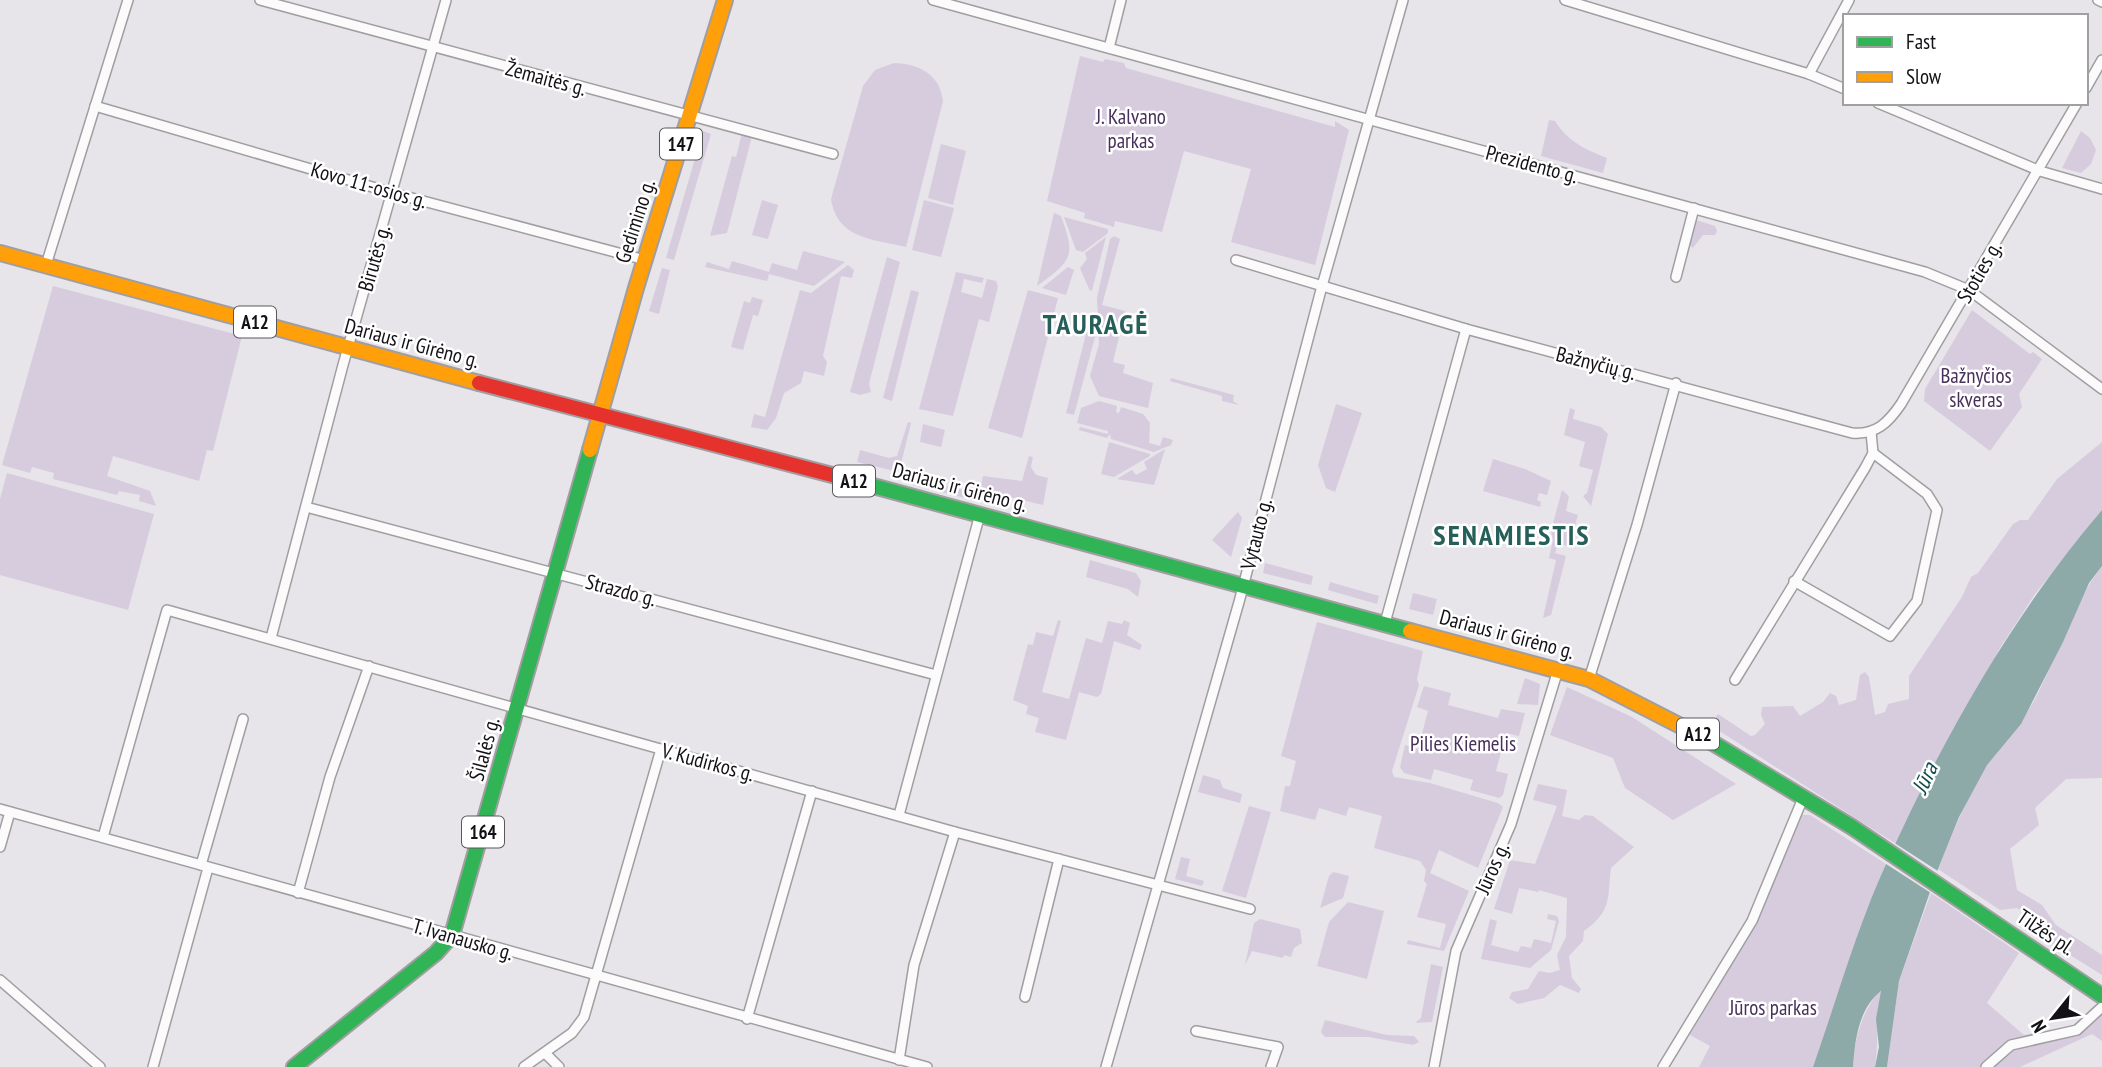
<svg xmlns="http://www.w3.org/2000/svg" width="2102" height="1067" font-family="'PT Sans Narrow',sans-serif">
<rect width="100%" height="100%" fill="#e7e4ea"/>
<g fill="#d6ccde">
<path d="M 1080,56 L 1103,62 L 1105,59 L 1124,63 L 1126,68 L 1335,127 L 1335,121 L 1349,130 L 1315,265 L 1231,242 L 1251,169 L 1184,151 L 1162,232 L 1115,221 L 1114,227 L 1084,218 L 1085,213 L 1047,201 Z"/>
<path d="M 894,63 C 919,64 940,74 943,101 L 906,247 C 873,239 837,239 831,199 L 863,86 L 875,70 Z"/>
<path d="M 1549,120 L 1555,121 C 1568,142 1585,149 1607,158 L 1603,173 L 1541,156 Z"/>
<path d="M 703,131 L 711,134 L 674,260 L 666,258 Z"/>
<path d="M 2081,131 L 2090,138 L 2096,150 L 2091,164 L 2081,173 L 2062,168 Z"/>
<path d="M 742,133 L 752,136 L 727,233 L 710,236 L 732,156 L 736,157 Z"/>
<path d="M 941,144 L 966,151 L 953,205 L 928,198 Z"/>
<path d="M 762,200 L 778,205 L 768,239 L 752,235 Z"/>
<path d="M 924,200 L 954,208 L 941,257 L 912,250 Z"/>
<path d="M 1054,213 L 1061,216 C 1076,257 1072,260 1037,286 Z"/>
<path d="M 1064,217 L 1108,229 L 1108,233 L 1083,252 L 1076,250 Z"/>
<path d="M 1696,220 L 1715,226 L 1717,231 L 1715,235 L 1703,235 L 1693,248 L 1689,245 Z"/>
<path d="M 1114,236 L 1120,239 L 1102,305 L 1125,311 L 1113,362 L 1125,365 L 1123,373 L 1153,383 L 1148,408 L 1099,396 L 1090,376 L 1099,344 L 1097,298 L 1110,239 Z"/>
<path d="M 1106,237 L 1092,290 L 1090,291 L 1080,268 L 1087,259 L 1085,253 Z"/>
<path d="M 803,251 L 845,262 L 814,286 L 769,274 L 767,281 L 705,267 L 707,262 L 729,269 L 732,261 L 769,272 L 772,263 L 797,270 Z"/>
<path d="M 887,257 L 900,262 L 869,384 L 871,392 L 860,395 L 850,392 Z"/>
<path d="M 848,265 L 854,270 L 852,278 L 841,276 L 823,356 L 827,362 L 824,376 L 804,371 L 801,383 L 784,393 L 776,418 L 767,430 L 751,427 L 754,414 L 765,417 L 800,290 L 811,293 Z"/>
<path d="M 1068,267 L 1074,270 L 1066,295 L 1042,288 Z"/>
<path d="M 662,268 L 670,270 L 659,314 L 649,311 Z"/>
<path d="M 956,272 L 984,278 L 982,283 L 964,279 L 961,292 L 982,298 L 987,279 L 996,281 L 998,287 L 989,322 L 979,319 L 953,416 L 919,409 Z"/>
<path d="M 53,286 L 242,336 L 213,451 L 207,450 L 199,481 L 113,456 L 107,476 L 150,491 L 156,506 L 139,501 L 140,495 L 119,491 L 117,495 L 53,479 L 54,473 L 32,467 L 30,473 L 2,465 Z"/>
<path d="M 911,290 L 919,292 L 892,401 L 883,398 Z"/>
<path d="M 1028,290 L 1058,298 L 1022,438 L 988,428 Z"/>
<path d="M 752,297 L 763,300 L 758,316 L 753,315 L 743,350 L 731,347 L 744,301 L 750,303 Z"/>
<path d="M 1972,310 L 2030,354 L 2033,352 L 2042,359 L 2019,394 L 2022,407 L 1990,451 L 1924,401 L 1925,389 Z"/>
<path d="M 1091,314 L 1095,337 L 1074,415 L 1066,413 Z"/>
<path d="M 1171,378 L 1234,395 L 1233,401 L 1239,405 L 1222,401 L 1222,396 L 1170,381 Z"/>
<path d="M 1099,401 L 1117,406 L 1116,412 L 1119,413 L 1121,407 L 1143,414 L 1150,423 L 1149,443 L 1160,446 L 1163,437 L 1173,440 L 1171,445 L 1154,452 L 1111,439 L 1110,434 L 1107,438 L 1079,430 L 1080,427 L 1108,434 L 1108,431 L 1077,423 L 1081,408 Z"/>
<path d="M 1336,404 L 1362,413 L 1335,492 L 1326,488 L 1318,465 Z"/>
<path d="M 1570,408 L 1575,410 L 1573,419 L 1601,427 L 1608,434 L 1591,506 L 1583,496 L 1587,493 L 1593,470 L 1579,466 L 1585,442 L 1564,435 Z"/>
<path d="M 908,422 L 911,423 L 899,472 L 857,462 L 860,450 L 889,458 L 897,456 Z"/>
<path d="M 923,424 L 945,430 L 941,447 L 920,442 Z"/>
<path d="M 1109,442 L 1150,454 L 1150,456 L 1114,477 L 1101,474 Z"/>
<path d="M 2102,442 L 2102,510 L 2035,594 L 2000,648 L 1896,844 L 1710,725 L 1718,714 L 1751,736 L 1755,735 L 1765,724 L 1761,715 L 1762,707 L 1793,706 L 1800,716 L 1823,702 L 1830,693 L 1836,696 L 1839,705 L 1856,700 L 1860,675 L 1865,672 L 1869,677 L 1875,715 L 1885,712 L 1888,704 L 1909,699 L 1909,676 L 1962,597 L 1971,577 L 1978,573 L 2013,524 L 2020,520 L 2028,520 L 2057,479 Z"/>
<path d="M 1165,449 L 1154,485 L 1117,479 L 1132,470 L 1136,475 L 1147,469 L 1144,462 Z"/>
<path d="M 1029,456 L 1033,457 L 1031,467 L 1036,475 L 1048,478 L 1043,505 L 980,490 L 983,476 L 1022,481 Z"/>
<path d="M 1493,459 L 1525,469 L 1551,481 L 1547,495 L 1539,493 L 1537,500 L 1541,502 L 1540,507 L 1483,491 Z"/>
<path d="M 7,473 L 154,514 L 128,610 L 0,575 L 0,499 Z"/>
<path d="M 912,477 L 967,491 L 965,498 L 910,484 Z"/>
<path d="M 1562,490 L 1569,496 L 1566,511 L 1578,515 L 1569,546 L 1558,544 L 1555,553 L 1566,556 L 1551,615 L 1543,618 L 1556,560 L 1549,558 L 1553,540 L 1551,531 Z"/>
<path d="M 1238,512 L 1242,518 L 1231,557 L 1212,540 Z"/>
<path d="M 1090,560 L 1136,573 L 1141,581 L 1138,597 L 1128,589 L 1086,577 Z"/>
<path d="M 1265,563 L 1313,576 L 1311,585 L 1263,573 Z"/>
<path d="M 2102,566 L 2102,778 L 2066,779 L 2035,808 L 2039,825 L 2010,849 L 2017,890 L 2042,905 L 2056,925 L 2102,955 L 2102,975 L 2030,930 L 2028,916 L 2017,908 L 2000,910 L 1938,869 C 1953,832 1967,796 1988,763 C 2003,740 2022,723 2035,699 C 2058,655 2072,605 2102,566 Z"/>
<path d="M 1330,582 L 1379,596 L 1377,604 L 1328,590 Z"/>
<path d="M 1413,593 L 1437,599 L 1433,615 L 1409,609 Z"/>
<path d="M 1058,620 L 1061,621 L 1042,692 L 1069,699 L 1086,638 L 1102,643 L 1108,621 L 1122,624 L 1124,620 L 1130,623 L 1127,635 L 1142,645 L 1140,650 L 1114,641 L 1101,694 L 1097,697 L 1079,692 L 1066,740 L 1035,732 L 1039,718 L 1026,714 L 1028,706 L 1013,700 L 1028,644 L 1033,645 L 1036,632 L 1053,636 Z"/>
<path d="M 1317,622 L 1423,651 L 1417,679 L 1419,685 L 1392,771 L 1394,777 L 1430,783 L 1498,803 L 1503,807 L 1478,868 L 1439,850 L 1430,873 L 1469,891 L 1444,951 L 1407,944 L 1408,940 L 1440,948 L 1446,924 L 1417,917 L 1427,884 L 1424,881 L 1426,870 L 1420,861 L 1374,848 L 1382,816 L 1349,807 L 1346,816 L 1319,808 L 1315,820 L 1280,811 L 1285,786 L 1290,786 L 1296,761 L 1281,756 Z"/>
<path d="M 1525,678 L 1540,684 L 1538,705 L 1517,704 Z"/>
<path d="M 1424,686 L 1451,693 L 1448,705 L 1498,718 L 1501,709 L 1525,713 L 1519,736 L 1506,733 L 1496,771 L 1508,774 L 1503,795 L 1499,798 L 1470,790 L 1473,780 L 1434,769 L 1431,780 L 1404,773 L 1400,767 L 1405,745 L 1418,749 L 1428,711 L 1417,707 Z"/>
<path d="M 1567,687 L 1632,717 L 1736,784 L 1673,820 L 1625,788 L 1613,758 L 1550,735 Z"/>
<path d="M 1203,775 L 1220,780 L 1223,788 L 1242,794 L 1240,803 L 1198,792 Z"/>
<path d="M 1538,784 L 1567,790 L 1562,816 L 1579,820 L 1585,815 L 1593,816 L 1634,847 L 1611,868 C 1607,898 1613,910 1584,931 L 1583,941 L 1569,956 L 1572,978 L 1581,989 L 1579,993 L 1560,985 L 1544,998 L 1518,1004 L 1509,998 L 1512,992 L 1528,989 L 1539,971 L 1550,973 L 1560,970 L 1557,955 L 1566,937 L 1567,898 L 1539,890 L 1538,892 L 1519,888 L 1512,914 L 1494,909 L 1510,860 L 1535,864 L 1557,806 L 1533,800 Z"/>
<path d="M 1249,806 L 1271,812 L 1246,898 L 1222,891 Z"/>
<path d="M 1802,815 L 1810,815 L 1886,864 L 1813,1067 L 1699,1067 L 1710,1046 L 1690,1035 L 1761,914 Z"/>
<path d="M 1181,857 L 1190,859 L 1186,876 L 1204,881 L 1202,886 L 1175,879 Z"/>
<path d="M 1333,872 L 1349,876 L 1343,898 L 1320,908 L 1329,876 Z"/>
<path d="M 1931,893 L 2019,953 L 1987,1003 L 2024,1035 L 2072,1027 L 2095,1005 L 2102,1010 L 2102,1041 L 2092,1034 L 2020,1067 L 1887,1067 L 1899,981 Z"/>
<path d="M 1348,902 L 1384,911 L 1367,979 L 1317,966 L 1329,922 Z"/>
<path d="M 1548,914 L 1557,916 L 1559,921 L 1551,950 L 1530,968 L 1481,959 L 1490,919 L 1497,921 L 1491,945 L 1518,952 L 1521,946 L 1531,948 L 1534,939 L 1551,943 L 1556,921 L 1547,919 Z"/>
<path d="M 1260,919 L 1300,929 L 1302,943 L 1294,948 L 1291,957 L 1284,955 L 1283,958 L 1252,951 L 1245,965 L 1254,923 Z"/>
<path d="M 1431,964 L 1443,967 L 1432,1022 L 1415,1023 L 1421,1018 Z"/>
<path d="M 1878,992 L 1882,992 L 1882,996 C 1875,1021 1879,1043 1875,1067 L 1853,1067 C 1855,1038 1860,1017 1878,992 Z"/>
<path d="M 1325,1020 L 1387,1035 L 1414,1036 L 1419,1042 L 1413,1045 L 1369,1037 L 1325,1037 L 1321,1032 Z"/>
</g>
<path fill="#8da9a8" d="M 2102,510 L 2102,566 L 2089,583 L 2063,642 L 2021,724 L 1987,765 L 1959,817 L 1938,869 L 1899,981 L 1887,1067 L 1875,1067 L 1879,1047 L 1876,1019 L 1881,991 C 1858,1009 1855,1041 1853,1067 L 1813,1067 C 1837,999 1857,927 1887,862 C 1943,738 2013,614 2102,510 Z"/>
<path fill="#e7e4ea" d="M 1893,842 L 1941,873 L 1934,895 L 1883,862 Z"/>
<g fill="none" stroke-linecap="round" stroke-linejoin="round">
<g stroke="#a19ea2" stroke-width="12">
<g id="street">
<path d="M 260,0 L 833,154"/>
<path d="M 933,0 L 1925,272 L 1969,290 L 2102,389"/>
<path d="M 1565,0 L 1809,74 L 1845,89"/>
<path d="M 2098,0 L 2102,2"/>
<path d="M 1109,48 L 1121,0"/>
<path d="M 1809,74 L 1849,0"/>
<path d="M 2086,88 L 2102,60"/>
<path d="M 1878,103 L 2040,171 L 2102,189"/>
<path d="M 95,106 L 393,193 L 645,260"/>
<path d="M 1236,260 L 1466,329 L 1852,433 C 1876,435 1888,423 1901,404 L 2077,103"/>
<path d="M 46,265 L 128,0"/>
<path d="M 1676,277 L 1694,208"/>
<path d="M 306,507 L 936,675"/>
<path d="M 1794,581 L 1890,636 L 1917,601 L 1937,510 L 1927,494 L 1873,453"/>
<path d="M 1385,623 L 1466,329"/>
<path d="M 271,638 L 343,365 L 446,0"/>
<path d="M 1589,679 L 1637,525 L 1676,383"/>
<path d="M 1735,680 L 1865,468 L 1873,453 L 1871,432"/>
<path d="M 0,809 L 927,1067"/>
<path d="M 899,815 L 980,514"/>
<path d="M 103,837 L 167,610 L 955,832 L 1250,909"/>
<path d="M 0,847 L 10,812"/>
<path d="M 201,865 L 243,719"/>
<path d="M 298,893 L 330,777 L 369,666"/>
<path d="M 0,980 L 100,1067"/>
<path d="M 1025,997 L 1059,859"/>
<path d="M 747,1019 L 812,791"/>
<path d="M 1196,1031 L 1278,1047 L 1271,1067"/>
<path d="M 545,1053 L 559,1067"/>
<path d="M 899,1060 L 914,965 L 955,832"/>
<path d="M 153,1067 L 208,868"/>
<path d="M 524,1067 L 572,1033 L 584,1017 L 661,749"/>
<path d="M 1106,1067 L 1239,602 L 1322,286 L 1403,0"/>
<path d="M 1434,1067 L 1456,951 L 1511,824 L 1558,670"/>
<path d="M 1663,1067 L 1752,921 L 1803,798"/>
<path d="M 1986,1067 L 2011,1045 L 2077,1030 L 2102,1007"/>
</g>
</g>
<g stroke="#a19ea2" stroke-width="18">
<g id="fast">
<path d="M 836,476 L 1410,631"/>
<path d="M 1708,740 L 1852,827 L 2102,996"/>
<path d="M 294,1067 L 436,953 L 452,935 L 590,450"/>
</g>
</g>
<g stroke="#a19ea2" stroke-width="18">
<g id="slow">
<path d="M 0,253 L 479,383"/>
<path d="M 590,450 L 636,288 L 725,0"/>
<path d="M 1410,631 L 1589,679 L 1708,740"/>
</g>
</g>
<g stroke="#a19ea2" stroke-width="18">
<path id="jam" d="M 479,383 L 836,476"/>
</g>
<use href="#street" stroke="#fbfbfc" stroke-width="9"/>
<use href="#fast" stroke="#30b455" stroke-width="14"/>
<use href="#slow" stroke="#ff9f0a" stroke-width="14"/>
<use href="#jam" stroke="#e5322d" stroke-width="14"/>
</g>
<g text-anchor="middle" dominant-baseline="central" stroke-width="5" stroke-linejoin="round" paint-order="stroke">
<g fill="#fff" stroke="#5a585b" stroke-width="2">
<rect x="660" y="128.5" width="42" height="31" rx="5"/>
<rect x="234" y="306.5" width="42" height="31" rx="5"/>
<rect x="833" y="465.5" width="42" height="31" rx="5"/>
<rect x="1677" y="718.5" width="42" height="31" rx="5"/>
<rect x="462" y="816.5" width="42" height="31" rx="5"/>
</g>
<g font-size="19" font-weight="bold" fill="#131115">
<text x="681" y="144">147</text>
<text x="255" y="322">A12</text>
<text x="854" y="481">A12</text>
<text x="1698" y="734">A12</text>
<text x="483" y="832">164</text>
</g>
<g font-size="21" fill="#131115" stroke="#fff">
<text transform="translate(546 78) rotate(15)">Žemaitės g.</text>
<text transform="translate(1532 164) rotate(15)">Prezidento g.</text>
<text transform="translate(369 185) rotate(16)">Kovo 11-osios g.</text>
<text transform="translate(635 221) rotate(-72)">Gedimino g.</text>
<text transform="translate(374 258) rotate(-74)">Birutės g.</text>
<text transform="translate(1979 272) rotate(-60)">Stoties g.</text>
<text transform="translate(412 343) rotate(15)">Dariaus ir Girėno g.</text>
<text transform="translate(1596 363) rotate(14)">Bažnyčių g.</text>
<text transform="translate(960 487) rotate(15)">Dariaus ir Girėno g.</text>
<text transform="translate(1256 534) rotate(-76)">Vytauto g.</text>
<text transform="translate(621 590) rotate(15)">Strazdo g.</text>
<text transform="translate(1507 634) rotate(15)">Dariaus ir Girėno g.</text>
<text transform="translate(484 749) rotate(-75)">Šilalės g.</text>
<text transform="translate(708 762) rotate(15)">V. Kudirkos g.</text>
<text transform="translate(1492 868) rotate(-66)">Jūros g.</text>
<text transform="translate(2046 932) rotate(34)">Tilžės pl.</text>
<text transform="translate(463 939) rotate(16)">T. Ivanausko g.</text>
</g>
<g font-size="21" fill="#49305a" stroke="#fff">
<text x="1131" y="116">J. Kalvano<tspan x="1131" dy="24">parkas</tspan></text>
<text x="1976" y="375">Bažnyčios<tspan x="1976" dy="24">skveras</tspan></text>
<text x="1463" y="743">Pilies Kiemelis</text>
<text x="1773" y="1007">Jūros parkas</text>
</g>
<g font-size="23" font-style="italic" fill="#104d49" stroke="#fff">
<text transform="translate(1924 778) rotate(-65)">Jūra</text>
</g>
<g font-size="28" font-weight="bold" letter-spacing="2" fill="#265f5a" stroke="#fff">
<text x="1096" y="323">TAURAGĖ</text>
<text x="1512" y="534">SENAMIESTIS</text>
</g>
</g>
<rect x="1843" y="14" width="245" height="91" fill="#ffffff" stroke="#a1a0a1" stroke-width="2"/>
<rect x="1857" y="37" width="35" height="10" fill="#30b455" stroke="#a1a0a1" stroke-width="2"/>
<text x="1906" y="49" font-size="21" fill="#131115">Fast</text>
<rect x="1857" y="72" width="35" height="10" fill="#ff9f0a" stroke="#a1a0a1" stroke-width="2"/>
<text x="1906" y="84" font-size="21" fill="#131115">Slow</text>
<g transform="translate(2053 1018) rotate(240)" stroke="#ffffff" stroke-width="5" paint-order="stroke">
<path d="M0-5L12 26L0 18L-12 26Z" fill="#131115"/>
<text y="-10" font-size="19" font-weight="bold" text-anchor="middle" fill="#131115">N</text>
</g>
</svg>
